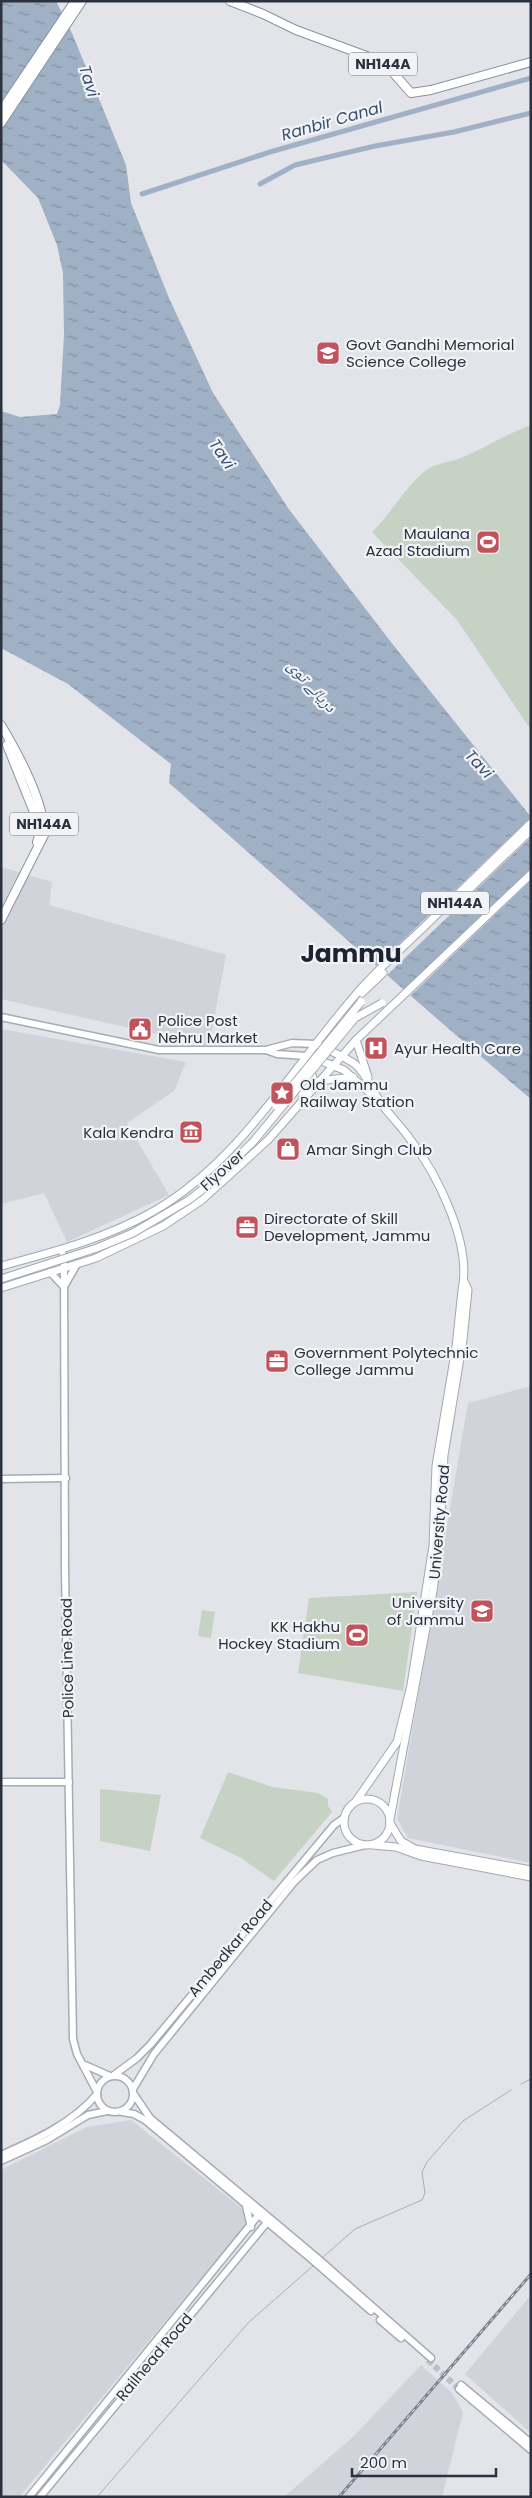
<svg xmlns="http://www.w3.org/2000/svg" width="532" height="2498" font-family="Poppins,'Noto Naskh Arabic',sans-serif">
<defs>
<pattern id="water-ripples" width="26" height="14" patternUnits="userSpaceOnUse" patternTransform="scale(1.25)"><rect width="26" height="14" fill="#a0b0c5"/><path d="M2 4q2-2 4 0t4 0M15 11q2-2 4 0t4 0" fill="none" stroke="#8390a1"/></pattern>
</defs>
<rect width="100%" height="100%" fill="#e2e4e9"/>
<g fill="#d0d3da">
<path d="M 1,867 L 52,882 L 49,905 L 226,955 L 209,1046 L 1,999 Z"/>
<path d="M 1,1029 L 186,1062 L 174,1091 L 127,1123 L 169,1195 L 67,1242 L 44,1193 L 1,1204 Z"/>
<path d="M 531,1386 L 531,1863 L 408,1838 L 397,1819 L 468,1403 Z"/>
<path d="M 131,2120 L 244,2210 L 247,2223 L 19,2497 L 1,2497 L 1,2170 L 87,2127 Z"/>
<path d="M 531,2295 L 531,2433 L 465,2374 Z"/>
<path d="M 421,2365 L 452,2393 L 463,2412 L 442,2497 L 284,2497 L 354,2436 Z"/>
</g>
<g fill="#c6d2c4">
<path d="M 531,425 L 531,730 L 457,620 L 372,532 C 391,514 404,488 425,471 C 433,464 450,462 461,458 C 485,448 506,434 531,425 Z"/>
<path d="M 417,1592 L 403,1691 L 298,1673 L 309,1598 Z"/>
<path d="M 202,1610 L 215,1612 L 211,1638 L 198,1636 Z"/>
<path d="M 228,1772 L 272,1787 L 318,1793 L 328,1799 L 328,1806 L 332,1812 L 274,1881 L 241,1858 L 200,1838 Z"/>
<path d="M 100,1789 L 161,1795 L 150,1851 L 100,1841 Z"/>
</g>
<path fill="url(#water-ripples)" d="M 1,1 L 56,1 L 72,33 L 126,165 L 131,203 L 169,298 L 213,393 L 288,508 L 394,646 L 531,817 L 531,1099 C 408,996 290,888 169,783 L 171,764 L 68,684 L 1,648 L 1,411 L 20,417 L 57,414 L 60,405 L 64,334 L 63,273 L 57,245 L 38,198 L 1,160 Z"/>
<g fill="#e2e4e9">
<path d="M 531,817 L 531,837 L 385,977 L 375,967 Z"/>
<path d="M 531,868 L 531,880 L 408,998 L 402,993 Z"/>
</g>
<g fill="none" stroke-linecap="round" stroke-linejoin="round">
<g stroke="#a0b0c5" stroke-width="1">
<path d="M 521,2084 L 531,2079"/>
<path d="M 322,2258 L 355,2229 L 422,2200 L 425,2193 L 422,2172 L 427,2162 L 463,2121 L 511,2090"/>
<path d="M 97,2497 L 249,2322 L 313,2266"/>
</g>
<g stroke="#a0b0c5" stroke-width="5">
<path d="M 260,184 L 295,165 L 375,146 L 454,132 L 531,113"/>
<path d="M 142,194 L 270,152 L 531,78"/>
</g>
<path stroke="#bdc0c7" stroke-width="6" stroke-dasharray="6 3" stroke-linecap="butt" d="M 428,2360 L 459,2389"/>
<g stroke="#a7abb3" stroke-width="9">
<g id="secondary">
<path d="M 1,1017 L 159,1050 L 266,1050 L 277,1054 L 306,1056"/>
<path d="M 266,1050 L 292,1043 L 316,1044"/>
<path d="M 62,1249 L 64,1267 L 65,1571 L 73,2039 L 77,2054 L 96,2090"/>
<path d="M 50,1272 L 64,1287"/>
<path d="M 65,1285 L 77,1264"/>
<path d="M 1,1479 L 66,1478"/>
<path d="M 1,1782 L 69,1782"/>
<path d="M 85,2065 L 110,2076"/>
<path d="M 114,2075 L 137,2058 L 150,2045 L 334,1825 L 344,1818"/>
<circle cx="115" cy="2094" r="18"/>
<path d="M 133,2089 L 154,2054 L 294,1882 L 317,1860 L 333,1853 L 365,1845"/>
<path d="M 133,2093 L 150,2118 L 315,2256 L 431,2358"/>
<path d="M 122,2112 L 134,2114 L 145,2120 L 310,2258 L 371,2311"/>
<path d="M 1,2155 C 35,2140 73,2123 97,2094"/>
<path d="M 1,2161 L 47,2140 L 88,2115 L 107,2111"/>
<path d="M 246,2206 L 251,2227"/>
<path d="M 380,2320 L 401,2338"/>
<path d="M 461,2385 L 531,2443"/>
<path d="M 459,2389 L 531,2450"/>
<path d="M 29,2497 L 260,2213"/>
<path d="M 40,2497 L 269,2220"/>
</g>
</g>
<g stroke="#a2a8b3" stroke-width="9">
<g id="primary">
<path d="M 452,906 L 531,830"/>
<path d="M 362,993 L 383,973"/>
<path d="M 356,1040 L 368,1077"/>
<path d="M 316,1044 C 329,1051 345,1056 356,1065 C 367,1075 373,1092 381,1103 C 390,1116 401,1126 410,1139 C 438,1175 472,1244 462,1290 L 456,1347 L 436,1466 L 433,1546 L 411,1685 L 397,1742 L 356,1801"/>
<path d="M 316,1059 L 344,1070 L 380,1102"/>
<path d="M 319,1081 L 353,1077"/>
<path d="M 302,1095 L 313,1077 L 307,1069"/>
<path d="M 1,1266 C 53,1252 107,1238 154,1211 C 242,1160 292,1067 358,992 C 378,969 401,949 423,928 C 459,893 495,858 531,823"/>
<path d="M 1,1288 L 96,1258 L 163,1226 L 202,1200 L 268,1140 L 356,1040 L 531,874"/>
<circle cx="367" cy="1822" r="23"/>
<path d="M 390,1819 L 433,1591 L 440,1535 L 444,1455 L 463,1340 L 468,1290 L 465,1283"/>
<path d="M 390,1823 L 401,1841 L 415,1849 L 531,1870"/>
<path d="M 372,1845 L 396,1847 L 421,1856 L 531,1877"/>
</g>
</g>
<g stroke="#8a919e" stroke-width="10">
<g id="highway">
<path d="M 230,1 L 263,14 L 296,30 L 372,58 L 389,68 L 411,93 L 431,90 L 531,62"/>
<path d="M 1,111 L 75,1"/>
<path d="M 1,123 L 82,1"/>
<path d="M 1,725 C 19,755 42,798 45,833 L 1,920"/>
<path d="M 7,745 L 38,822 L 40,833 L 37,842"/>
</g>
</g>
<use href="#secondary" stroke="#fff" stroke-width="6"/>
<use href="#primary" stroke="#fff" stroke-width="7"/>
<use href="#highway" stroke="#fff" stroke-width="8"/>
<g stroke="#7c8391" stroke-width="3">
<path id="rail" d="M 339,2497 L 531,2274"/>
</g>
<use href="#rail" stroke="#f1f3f6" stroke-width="1" stroke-dasharray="4" stroke-linecap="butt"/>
<g stroke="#a2a8b3" stroke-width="9" stroke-linecap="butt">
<g id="primary-bridge">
<path d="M 276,1106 L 361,1002"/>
<path d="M 1,1279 L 97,1248 L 133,1233 L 189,1200 L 211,1183 L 253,1142 L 355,1018 L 382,1003"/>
</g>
</g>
<use href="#primary-bridge" stroke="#fff" stroke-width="7"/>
</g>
<defs>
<g id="university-square" transform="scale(1.25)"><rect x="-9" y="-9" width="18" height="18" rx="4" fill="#c1535d" stroke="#f1f3f6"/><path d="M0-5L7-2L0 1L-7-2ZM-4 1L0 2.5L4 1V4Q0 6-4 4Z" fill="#fff"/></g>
<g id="stadium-square" transform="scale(1.25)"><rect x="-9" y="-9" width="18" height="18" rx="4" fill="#c1535d" stroke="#f1f3f6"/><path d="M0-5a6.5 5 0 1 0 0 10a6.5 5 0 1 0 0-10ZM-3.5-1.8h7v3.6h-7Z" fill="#fff"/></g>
<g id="civic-square" transform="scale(1.25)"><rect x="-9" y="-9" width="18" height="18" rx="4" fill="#c1535d" stroke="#f1f3f6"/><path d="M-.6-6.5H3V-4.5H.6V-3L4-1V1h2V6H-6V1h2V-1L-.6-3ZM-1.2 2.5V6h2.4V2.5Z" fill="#fff"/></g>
<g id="hospital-square" transform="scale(1.25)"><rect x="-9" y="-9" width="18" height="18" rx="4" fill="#c1535d" stroke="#f1f3f6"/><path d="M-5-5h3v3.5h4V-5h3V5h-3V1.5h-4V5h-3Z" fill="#fff"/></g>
<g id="sight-square" transform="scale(1.25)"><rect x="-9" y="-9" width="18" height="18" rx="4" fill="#c1535d" stroke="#f1f3f6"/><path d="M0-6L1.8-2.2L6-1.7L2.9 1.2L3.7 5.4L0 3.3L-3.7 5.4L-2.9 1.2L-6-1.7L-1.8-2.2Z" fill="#fff"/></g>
<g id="museum-square" transform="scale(1.25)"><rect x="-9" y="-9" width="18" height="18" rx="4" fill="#c1535d" stroke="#f1f3f6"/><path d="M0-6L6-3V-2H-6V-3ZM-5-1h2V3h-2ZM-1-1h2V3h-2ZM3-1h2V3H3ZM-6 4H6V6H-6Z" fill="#fff"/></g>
<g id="shop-square" transform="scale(1.25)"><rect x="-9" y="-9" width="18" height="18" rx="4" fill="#c1535d" stroke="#f1f3f6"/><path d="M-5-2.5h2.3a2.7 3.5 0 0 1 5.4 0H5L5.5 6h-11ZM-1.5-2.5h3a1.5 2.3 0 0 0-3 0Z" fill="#fff"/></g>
<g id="office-square" transform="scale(1.25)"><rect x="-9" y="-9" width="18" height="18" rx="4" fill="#c1535d" stroke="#f1f3f6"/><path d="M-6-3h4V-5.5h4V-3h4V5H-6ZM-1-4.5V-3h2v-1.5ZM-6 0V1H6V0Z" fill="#fff"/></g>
</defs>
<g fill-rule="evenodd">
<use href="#university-square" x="328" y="353"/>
<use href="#stadium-square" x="488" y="542"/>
<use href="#civic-square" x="140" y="1029"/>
<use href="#hospital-square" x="376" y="1048"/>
<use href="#sight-square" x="282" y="1093"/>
<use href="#museum-square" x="191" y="1132"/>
<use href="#shop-square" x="288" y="1149"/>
<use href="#office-square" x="247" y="1227"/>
<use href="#office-square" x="277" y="1361"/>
<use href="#university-square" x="482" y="1611"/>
<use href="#stadium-square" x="357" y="1635"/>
</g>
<g text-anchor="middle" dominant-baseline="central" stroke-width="4.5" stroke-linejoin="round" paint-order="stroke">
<g fill="#f1f3f6" stroke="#666b76" stroke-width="1">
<rect x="349" y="52.5" width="68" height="23" rx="4"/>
<rect x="10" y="812.5" width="68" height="23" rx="4"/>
<rect x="421" y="891.5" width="68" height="23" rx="4"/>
</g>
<g font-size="14" font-weight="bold" fill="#2b313f">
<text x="383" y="64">NH144A</text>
<text x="44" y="824">NH144A</text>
<text x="455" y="903">NH144A</text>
</g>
<g font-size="15" fill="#2b313f" stroke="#f1f3f6" text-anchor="start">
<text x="346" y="344">Govt Gandhi Memorial<tspan x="346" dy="17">Science College</tspan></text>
<text x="470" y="533" text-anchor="end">Maulana<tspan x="470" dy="17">Azad Stadium</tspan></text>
<text x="158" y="1020">Police Post<tspan x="158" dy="17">Nehru Market</tspan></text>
<text x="394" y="1048">Ayur Health Care</text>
<text x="300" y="1084">Old Jammu<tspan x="300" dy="17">Railway Station</tspan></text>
<text x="174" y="1132" text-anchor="end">Kala Kendra</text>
<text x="306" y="1149">Amar Singh Club</text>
<text x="264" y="1218">Directorate of Skill<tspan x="264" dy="17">Development, Jammu</tspan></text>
<text x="294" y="1352">Government Polytechnic<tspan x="294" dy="17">College Jammu</tspan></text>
<text x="464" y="1602" text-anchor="end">University<tspan x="464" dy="17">of Jammu</tspan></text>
<text x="340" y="1626" text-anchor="end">KK Hakhu<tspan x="340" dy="17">Hockey Stadium</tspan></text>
</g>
<g font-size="15" fill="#2b313f" stroke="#f1f3f6">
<text transform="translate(222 1170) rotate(-42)">Flyover</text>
<text transform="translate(439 1522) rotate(-85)">University Road</text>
<text transform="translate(67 1658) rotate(-91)">Police Line Road</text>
<text transform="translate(230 1948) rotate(-50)">Ambedkar Road</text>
<text transform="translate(154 2357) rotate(-50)">Railhead Road</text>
</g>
<g font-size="16" font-style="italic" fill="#394e6f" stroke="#f1f3f6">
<text transform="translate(89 81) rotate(73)">Tavi</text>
<text transform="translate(332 121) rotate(-16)">Ranbir Canal</text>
<text transform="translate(222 454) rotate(56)">Tavi</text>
<text transform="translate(312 686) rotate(48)">دریائے توی</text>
<text transform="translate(479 764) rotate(47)">Tavi</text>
</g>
<g font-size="25" font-weight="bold" fill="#1d2330" stroke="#f1f3f6">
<text x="351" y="953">Jammu</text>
</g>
</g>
<rect width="532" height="2498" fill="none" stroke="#2b313f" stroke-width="5"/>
<path d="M352 2468v8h144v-8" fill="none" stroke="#2b313f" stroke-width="2.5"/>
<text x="360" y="2468" font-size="15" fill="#2b313f" stroke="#f1f3f6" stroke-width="4" paint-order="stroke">200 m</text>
</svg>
